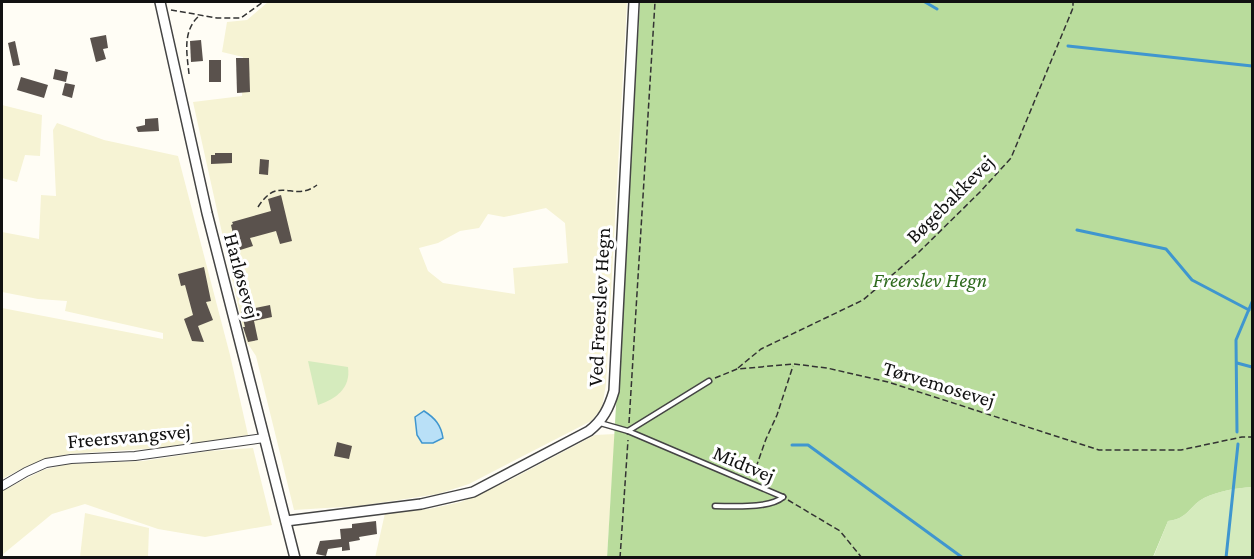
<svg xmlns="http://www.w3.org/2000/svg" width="1254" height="559" font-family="'Crimson Pro',serif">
<rect width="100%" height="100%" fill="#fffdf5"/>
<g fill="#f6f3d4" fill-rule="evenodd">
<path d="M 268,2 L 627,2 L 606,384 L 602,408 L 591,421 L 469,484 L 438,494 L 359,506 L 294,510 L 256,356 L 246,341 L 193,102 L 242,96 L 243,57 L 222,52 L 227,22 L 247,20 ZM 546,208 L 565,223 L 568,263 L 513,268 L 515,294 L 443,283 L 428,271 L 419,248 L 438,243 L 460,231 L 479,228 L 488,214 L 504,217 Z"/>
<path d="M 2,105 L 42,115 L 40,156 L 25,155 L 17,182 L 2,178 Z"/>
<path d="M 57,123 L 104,140 L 178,156 L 230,355 L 248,435 L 174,447 L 68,454 L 25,467 L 2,479 L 2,308 L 163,339 L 163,333 L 65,311 L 67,301 L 38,299 L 2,292 L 2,232 L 39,239 L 41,195 L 56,196 L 53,130 Z"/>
<path d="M 615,434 L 607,557 L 375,558 L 385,513 L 429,509 L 461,502 L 508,481 L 595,435 Z"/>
<path d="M 253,448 L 272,525 L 205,537 L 158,529 L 85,504 L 52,514 L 2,555 L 2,491 L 43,470 L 67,464 L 143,461 L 209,451 Z"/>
<path d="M 85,513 L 149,528 L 148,557 L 80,557 Z"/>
</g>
<g fill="#d5ebbd">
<path d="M 308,361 L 348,367 C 351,388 336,399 318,405 Z"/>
<path d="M 1252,487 L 1252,557 L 1153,558 L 1168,521 C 1188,519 1189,506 1204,498 C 1219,491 1236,488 1252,487 Z"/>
</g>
<path fill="#b9dc9c" d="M 640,2 L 1252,2 L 1252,487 C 1236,488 1219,491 1204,498 C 1189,506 1188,519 1168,521 L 1153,557 L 607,558 Z"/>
<path fill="#b9e0f7" stroke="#3f96cf" stroke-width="1.5" d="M 424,411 C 435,418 441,425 443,438 L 433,443 L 422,443 L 417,435 L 415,417 Z"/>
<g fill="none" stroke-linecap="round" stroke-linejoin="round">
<g stroke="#3f96cf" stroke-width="3">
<path d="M 925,2 L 937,9"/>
<path d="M 1068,46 L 1252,66"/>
<path d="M 1077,230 L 1166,249 L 1192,280 L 1249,310"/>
<path d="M 1237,363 L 1252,367"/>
<path d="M 1237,432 L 1236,340 L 1252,302"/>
<path d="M 792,445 L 808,445 L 963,558"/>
<path d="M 1226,558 L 1238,444"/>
</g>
</g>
<g fill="#5a524d">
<path d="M 106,35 L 108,48 L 103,49 L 106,59 L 96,62 L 90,38 Z"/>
<path d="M 201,40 L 203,61 L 191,62 L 190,41 Z"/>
<path d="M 15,41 L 20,65 L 13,66 L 8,43 Z"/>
<path d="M 236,58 L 249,58 L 250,92 L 237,93 Z"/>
<rect x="209" y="60" width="12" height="22"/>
<path d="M 55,69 L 68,72 L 66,82 L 53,79 Z"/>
<path d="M 21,77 L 48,85 L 44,98 L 17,90 Z"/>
<path d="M 65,83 L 75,85 L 72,98 L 62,95 Z"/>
<path d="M 158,118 L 159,131 L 138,132 L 136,127 L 145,125 L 145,119 Z"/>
<path d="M 215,153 L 232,153 L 232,163 L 211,164 L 211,155 L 215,155 Z"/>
<path d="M 260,159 L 269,160 L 268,175 L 259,174 Z"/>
<path d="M 281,195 L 292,241 L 280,244 L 276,231 L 250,238 L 253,246 L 237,251 L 231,225 L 233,224 L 232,222 L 271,211 L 268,199 Z"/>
<path d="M 204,267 L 211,301 L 206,302 L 213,320 L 198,326 L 204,342 L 192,341 L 184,319 L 193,315 L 185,285 L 181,286 L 178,274 Z"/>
<path d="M 270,305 L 272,317 L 254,321 L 258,340 L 248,342 L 243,327 L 245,327 L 241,311 Z"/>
<path d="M 337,442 L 352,446 L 349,459 L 334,456 Z"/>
<path d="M 376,521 L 377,534 L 359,537 L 360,540 L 349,542 L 350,550 L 342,551 L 342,547 L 328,549 L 326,556 L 316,554 L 320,541 L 341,539 L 340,529 L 352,528 L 352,524 Z"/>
</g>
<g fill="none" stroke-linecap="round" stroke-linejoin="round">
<g stroke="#444" stroke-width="7">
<g id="service">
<path d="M 600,423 L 628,431 L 783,497"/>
<path d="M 628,431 L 709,381"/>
<path d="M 715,506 C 733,506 769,509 783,497"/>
</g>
</g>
<g stroke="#444" stroke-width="10">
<path id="minor" d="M 2,486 L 26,472 L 46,463 L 71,459 L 135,456 L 264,438"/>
</g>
<g stroke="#444" stroke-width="12">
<g id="tertiary">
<path d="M 160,2 L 207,213 L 295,558"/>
<path d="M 286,521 L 421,504 L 473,492 L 589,431 C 603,420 609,408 614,391 L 634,2"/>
</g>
</g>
<g stroke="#333" stroke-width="1.5" stroke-dasharray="6 3" stroke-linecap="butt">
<path d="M 171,10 L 217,18 L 241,18 L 263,2"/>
<path d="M 189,74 C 187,54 182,31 199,16"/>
<path d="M 258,207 C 279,174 293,203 317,185"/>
<path d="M 738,368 L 761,349 L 863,300 L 919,252 L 980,192 L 1011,158 L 1073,8 L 1073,2"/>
<path d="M 715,378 L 737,369 L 794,364 L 827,368 L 888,382 L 1099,450 L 1181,450 L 1242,437 L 1252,437"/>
<path d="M 629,423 L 655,2"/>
<path d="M 753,476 L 766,439 L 777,415 L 793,366"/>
<path d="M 788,500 L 840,531 L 862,558"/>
<path d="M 620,558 L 628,440"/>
</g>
<use href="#service" stroke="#fff" stroke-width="4"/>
<use href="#minor" stroke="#fff" stroke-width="8"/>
<use href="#tertiary" stroke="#fff" stroke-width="9"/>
</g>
<g text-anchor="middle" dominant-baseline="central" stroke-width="6" stroke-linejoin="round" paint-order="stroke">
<g font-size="21" fill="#111" stroke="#fff">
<text transform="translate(950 199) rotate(-45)">Bøgebakkevej</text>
<text transform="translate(242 276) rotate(75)">Harløsevej</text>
<text transform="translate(599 307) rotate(-87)">Ved Freerslev Hegn</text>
<text transform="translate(939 384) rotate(17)">Tørvemosevej</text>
<text transform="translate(129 436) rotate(-5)">Freersvangsvej</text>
<text transform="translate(744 464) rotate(23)">Midtvej</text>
</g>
<g font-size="21" font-style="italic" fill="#2f6b1f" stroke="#fff">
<text x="930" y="280">Freerslev Hegn</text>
</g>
</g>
<rect width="1254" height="559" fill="none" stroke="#111111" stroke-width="6"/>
</svg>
